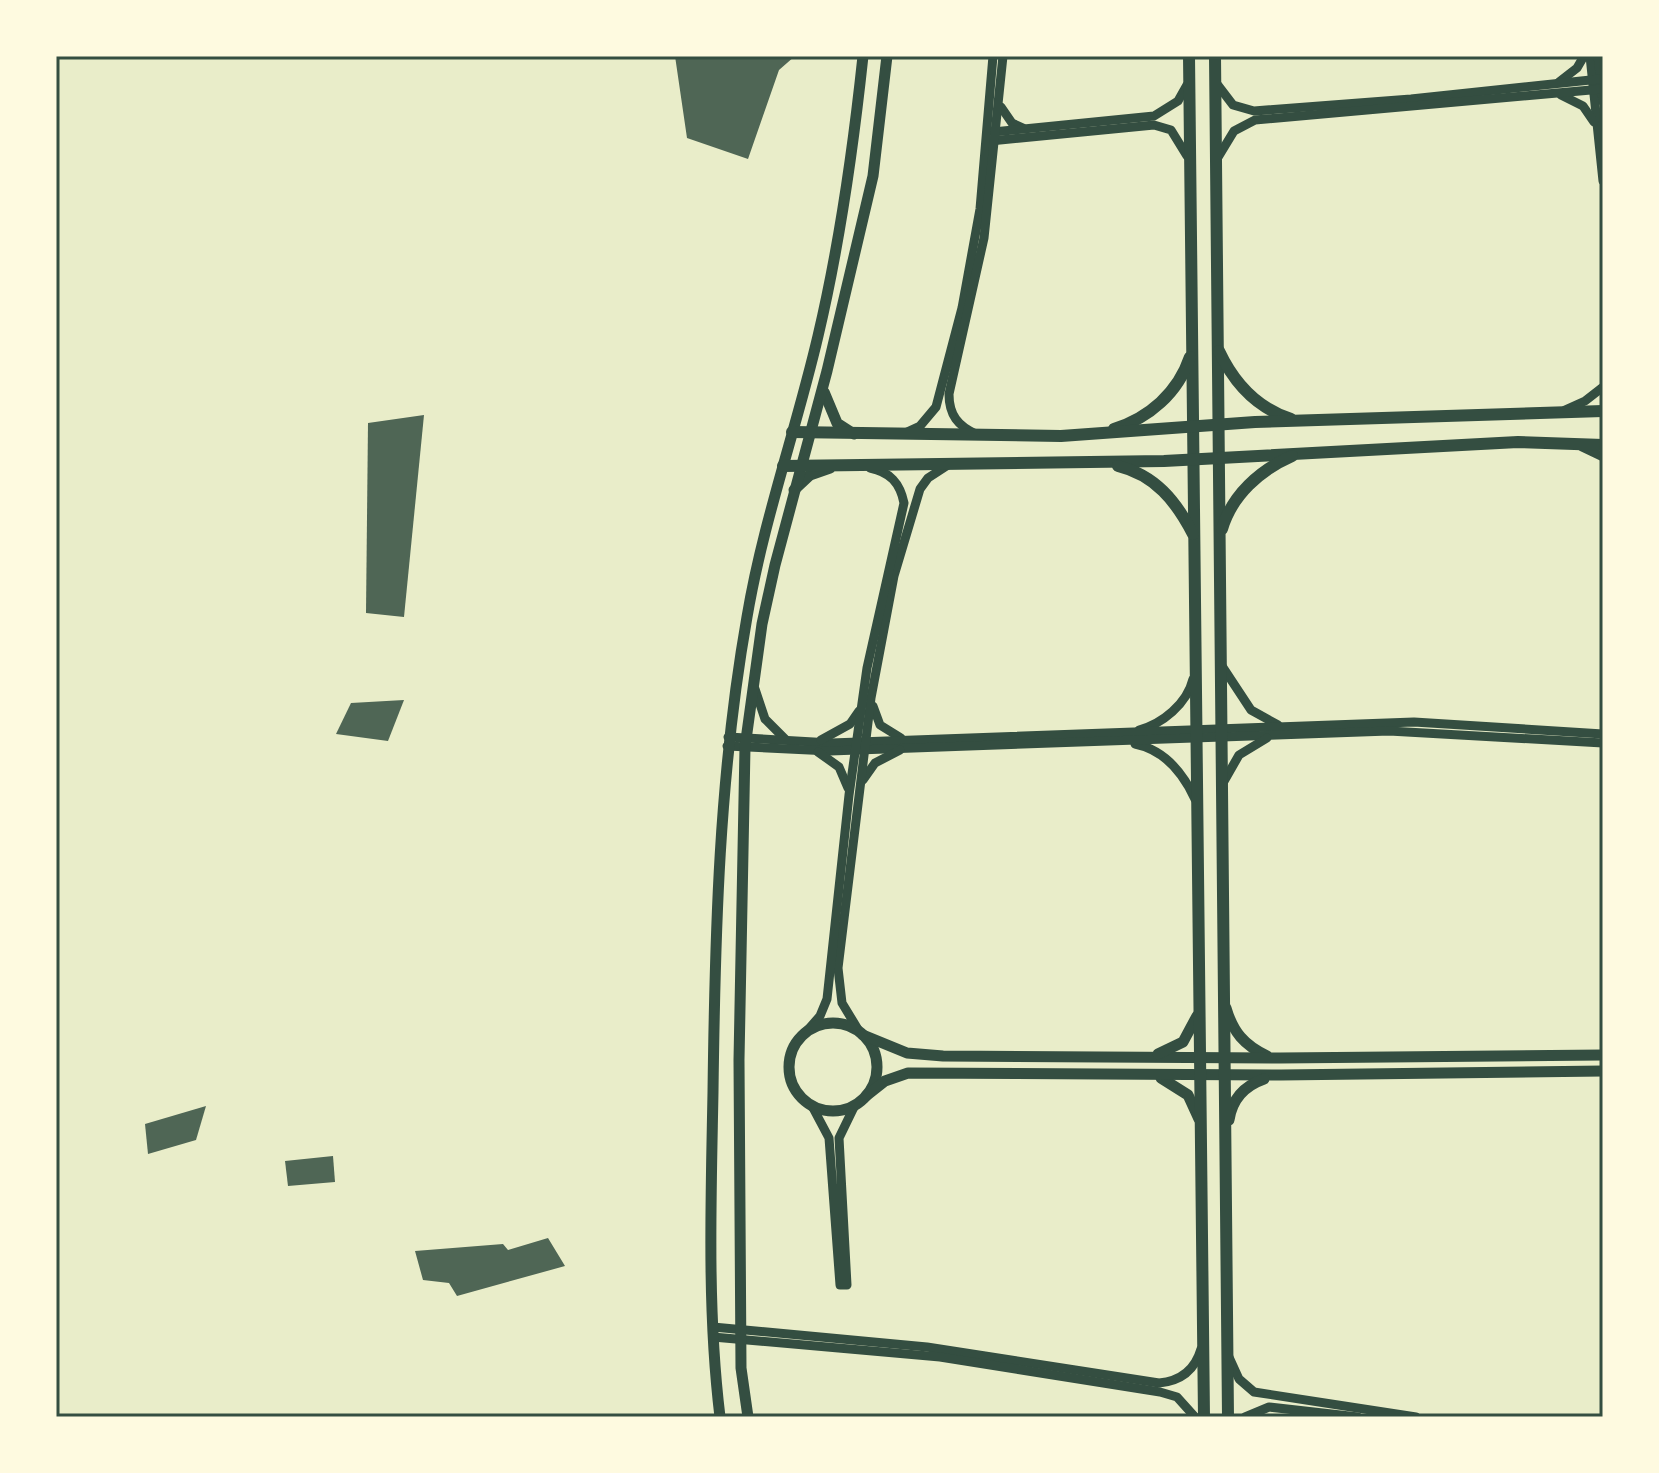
<svg xmlns="http://www.w3.org/2000/svg" width="1659" height="1473" font-family="'DM Sans',sans-serif">
<rect width="100%" height="100%" fill="#e9edc9"/>
<g fill="#4f6655">
<path d="M 675,56 L 795,56 L 779,70 L 748,159 L 687,138 Z"/>
<path d="M 424,415 L 404,617 L 366,613 L 368,423 Z"/>
<path d="M 404,700 L 388,741 L 336,734 L 351,703 Z"/>
<path d="M 206,1106 L 196,1140 L 148,1154 L 145,1124 Z"/>
<path d="M 333,1156 L 335,1182 L 288,1186 L 285,1161 Z"/>
<path d="M 548,1238 L 565,1266 L 457,1296 L 449,1283 L 423,1280 L 415,1251 L 503,1244 L 508,1250 Z"/>
</g>
<g fill="none" stroke-linecap="round" stroke-linejoin="round">
<g stroke="#344e41" stroke-width="9">
<path d="M 1590,56 L 1603,181"/>
<path d="M 1598,56 L 1603,102"/>
<path d="M 1559,82 L 1577,68 L 1584,56"/>
<path d="M 1217,84 L 1233,105 L 1254,111 L 1411,99 L 1600,79"/>
<path d="M 1561,95 L 1583,106 L 1594,122"/>
<path d="M 1001,107 L 1012,123 L 1023,128"/>
<path d="M 993,132 L 1154,116 L 1178,101 L 1187,85"/>
<path d="M 990,141 L 1154,125 L 1171,130 L 1187,156"/>
<path d="M 1217,159 L 1234,131 L 1255,120 L 1602,89"/>
<path d="M 1565,410 L 1585,401 L 1603,387"/>
<path d="M 907,432 L 920,426 L 936,407 L 962,308 L 980,209 L 993,56"/>
<path d="M 976,434 C 958,426 949,415 949,394 L 984,238 L 1003,56"/>
<path d="M 1582,447 L 1603,457"/>
<path d="M 1222,666 L 1251,710 L 1278,725"/>
<path d="M 755,689 L 765,719 L 785,739"/>
<path d="M 873,706 L 880,725 L 901,738"/>
<path d="M 1139,730 C 1162,724 1187,704 1193,679"/>
<path d="M 728,737 L 831,743 L 1414,722 L 1603,734"/>
<path d="M 821,740 L 850,724 L 859,711"/>
<path d="M 1135,744 C 1165,750 1183,773 1195,799"/>
<path d="M 727,746 L 830,751 L 1389,731 L 1603,743"/>
<path d="M 818,752 L 839,767 L 848,788"/>
<path d="M 863,780 L 875,763 L 900,750"/>
<path d="M 1223,783 L 1239,755 L 1267,738"/>
<path d="M 859,1031 L 842,1003 L 838,968 L 871,698 L 894,576 L 920,489 L 928,478 L 948,465"/>
<path d="M 806,1032 L 820,1016 L 827,999 L 849,795 L 867,668 L 904,503 C 900,483 890,472 870,468"/>
<path d="M 812,1106 L 829,1138 L 840,1285 L 847,1285 L 839,1138 L 855,1105"/>
<path d="M 713,1327 L 927,1347 L 1159,1383 C 1181,1381 1195,1370 1201,1349"/>
<path d="M 713,1337 L 940,1357 L 1160,1392 L 1177,1397 L 1195,1417"/>
<path d="M 1229,1357 L 1239,1379 L 1254,1392 L 1416,1417"/>
<path d="M 1245,1417 L 1269,1407 L 1358,1417"/>
</g>
<g stroke="#344e41" stroke-width="11">
<path d="M 824,392 L 837,423 L 854,434"/>
<path d="M 794,490 L 810,475 L 830,468"/>
<path d="M 1226,1008 C 1233,1032 1244,1045 1267,1056"/>
<circle cx="833" cy="1067" r="44"/>
<path d="M 863,1035 L 907,1053 L 943,1056 L 1280,1058 L 1603,1055"/>
<path d="M 1158,1054 L 1183,1042 L 1197,1016"/>
<path d="M 1161,1078 L 1188,1095 L 1199,1119"/>
<path d="M 866,1096 L 885,1081 L 908,1073 L 1281,1075 L 1603,1071"/>
<path d="M 1229,1120 C 1232,1099 1244,1086 1264,1079"/>
<path d="M 720,1417 C 707,1310 711,1200 713,1092 C 715,932 719,775 747,617 C 763,522 796,430 818,336 C 840,243 853,150 863,56"/>
<path d="M 748,1417 L 741,1368 L 739,1060 L 745,747 L 762,624 L 775,565 L 827,371 L 873,176 L 887,56"/>
</g>
<g stroke="#344e41" stroke-width="12">
<path d="M 1189,56 L 1204,1417"/>
<path d="M 1215,56 L 1228,1417"/>
<path d="M 1219,351 C 1234,383 1257,408 1291,419"/>
<path d="M 1114,429 C 1149,418 1178,393 1190,357"/>
<path d="M 792,432 L 1061,436 L 1255,422 L 1603,411"/>
<path d="M 783,466 L 1164,461 L 1518,442 L 1603,445"/>
<path d="M 1118,466 C 1155,475 1176,501 1193,534"/>
<path d="M 1222,529 C 1232,495 1260,470 1292,456"/>
</g>
</g>
<rect width="1659" height="1473" fill="none" stroke="#fefae0" stroke-width="116"/>
<rect x="58" y="58" width="1543" height="1357" fill="none" stroke="#344e41" stroke-width="3"/>
</svg>
